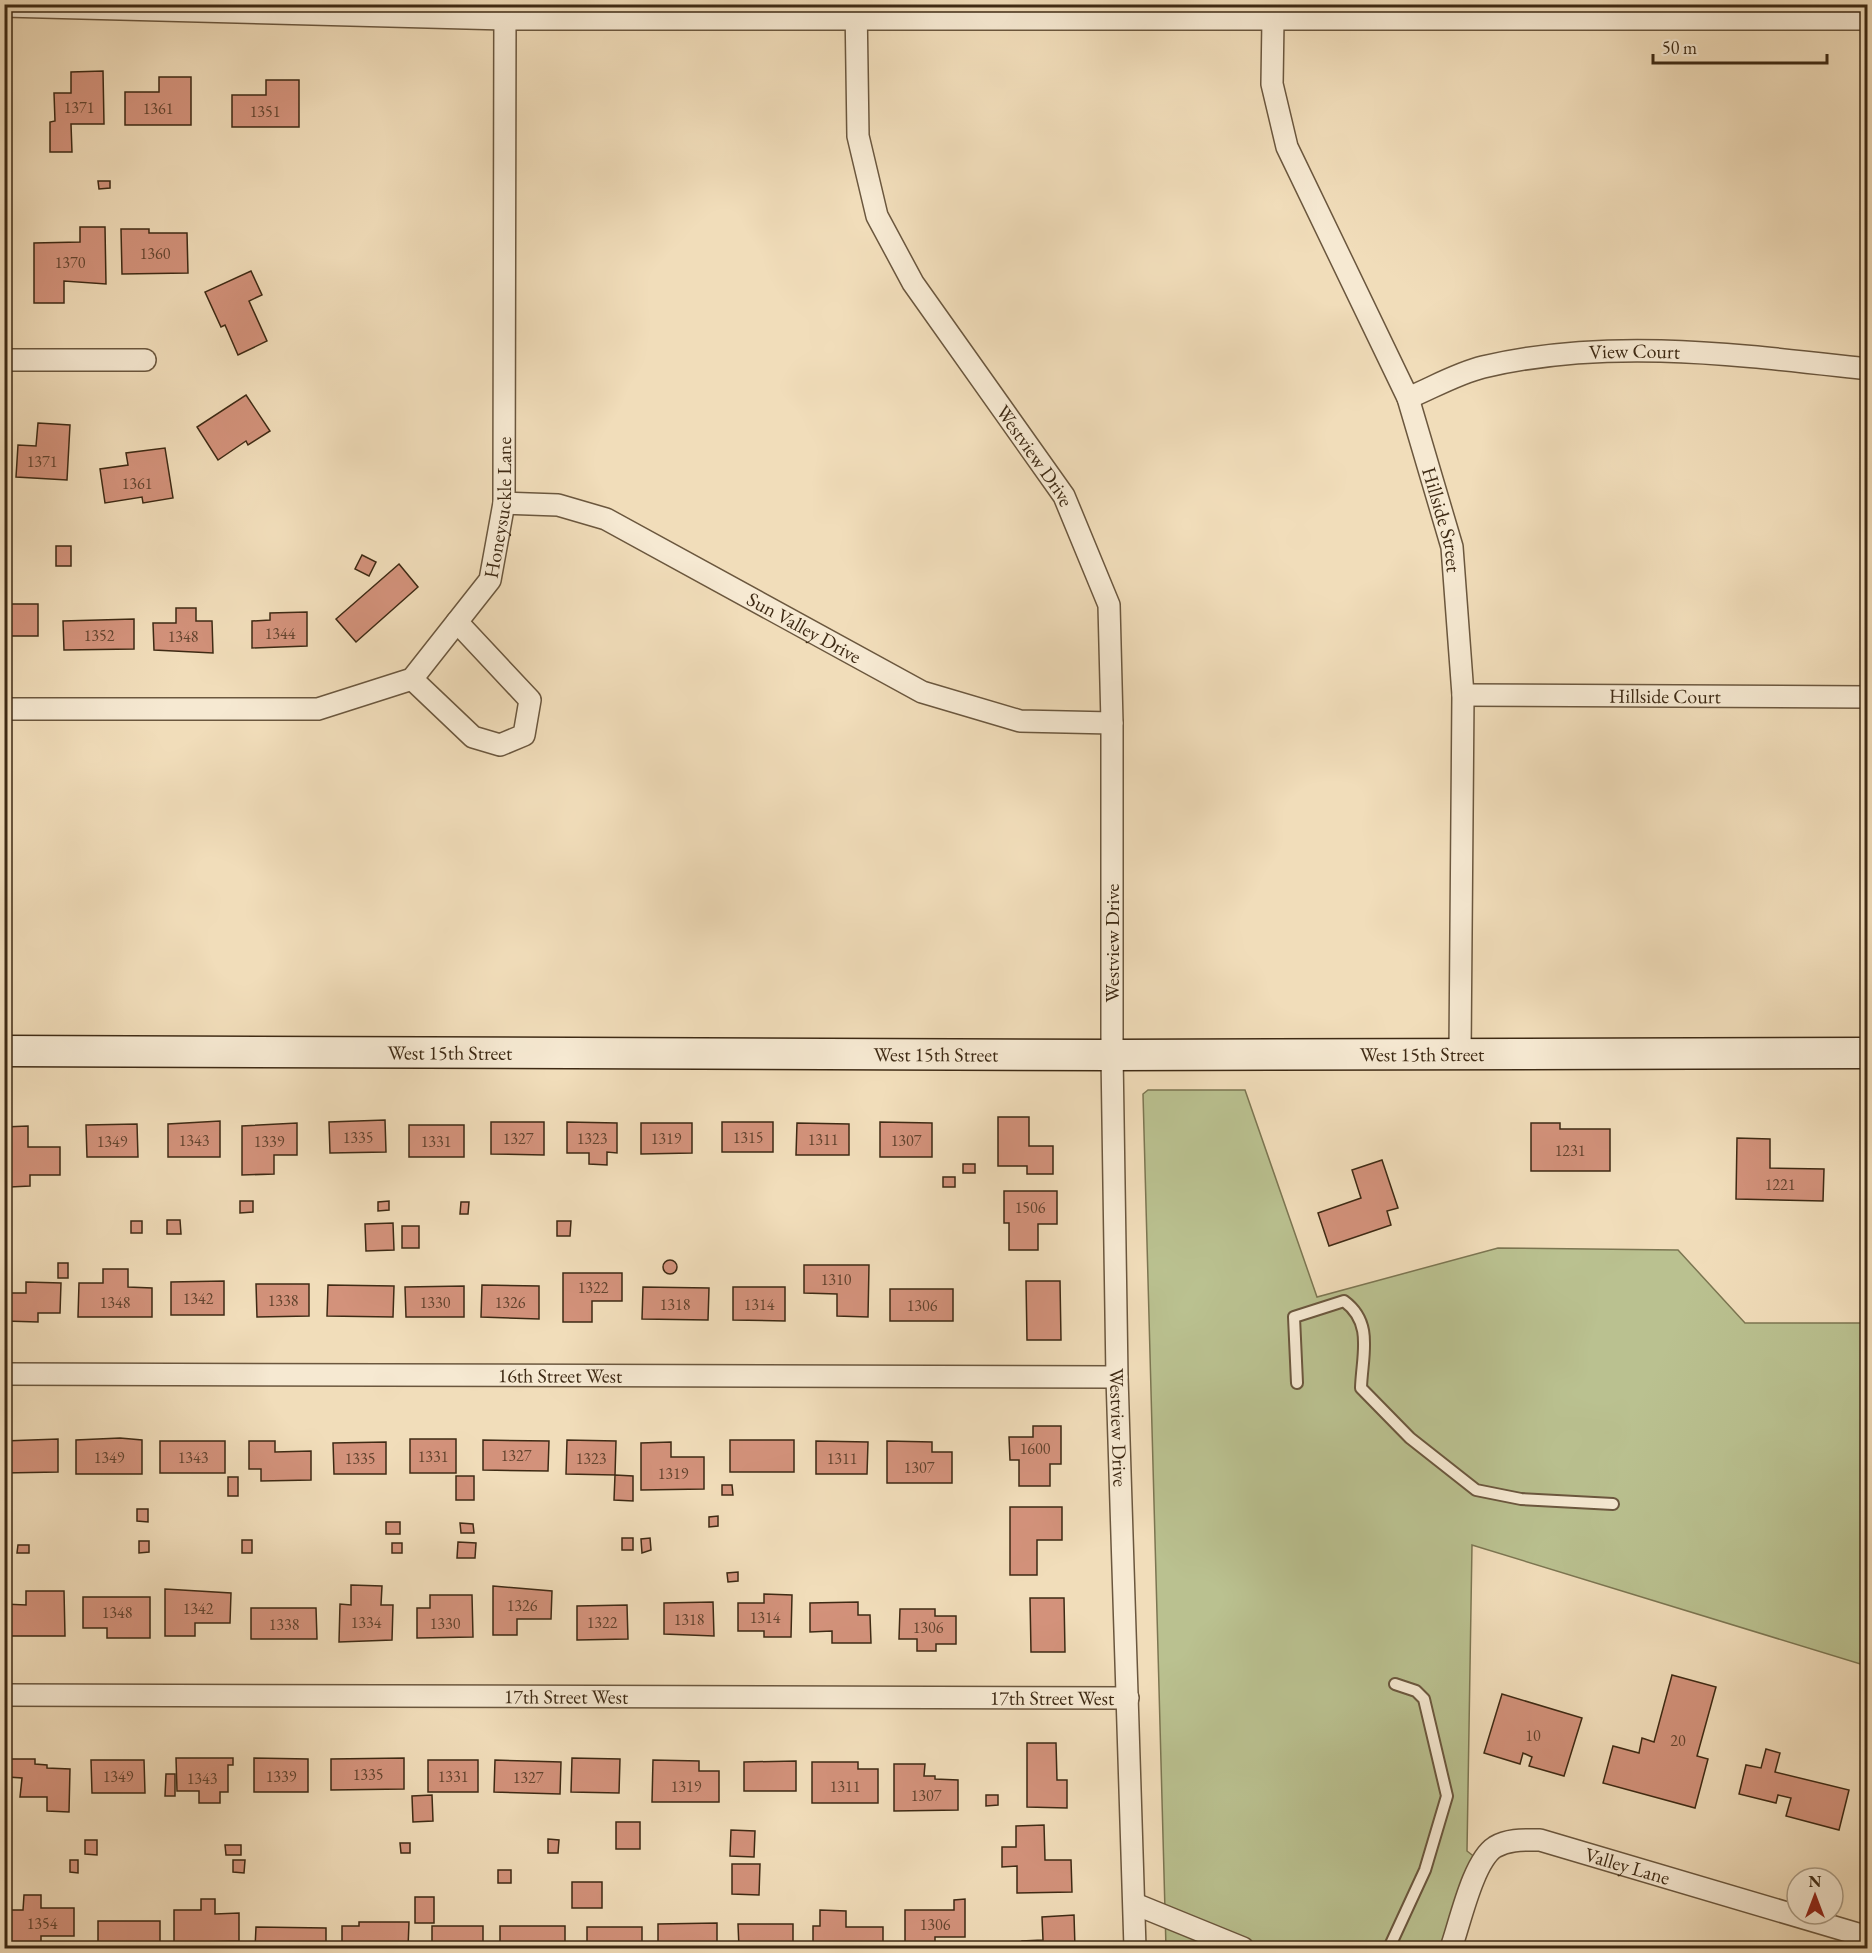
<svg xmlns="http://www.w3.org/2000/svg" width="1872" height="1953" font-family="'EB Garamond',serif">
<rect width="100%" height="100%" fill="#f1ddba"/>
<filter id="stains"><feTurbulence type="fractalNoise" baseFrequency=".00333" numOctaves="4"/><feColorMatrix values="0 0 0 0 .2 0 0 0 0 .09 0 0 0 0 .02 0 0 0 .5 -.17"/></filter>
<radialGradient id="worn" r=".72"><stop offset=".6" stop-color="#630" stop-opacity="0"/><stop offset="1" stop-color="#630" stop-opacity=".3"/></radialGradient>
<path fill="#bac190" stroke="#7c7652" stroke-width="1.5" d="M 1148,1090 L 1245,1090 L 1317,1297 L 1498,1248 L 1678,1250 L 1745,1323 L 1867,1323 L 1867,1666 L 1472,1545 L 1467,1851 L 1481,1862 L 1451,1948 L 1166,1948 L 1143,1094 Z"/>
<g fill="#d3927b" stroke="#3e2a14" stroke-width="1.5">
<path d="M 103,71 L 104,124 L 71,124 L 72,152 L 50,152 L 50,122 L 55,121 L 54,93 L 71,93 L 71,72 Z"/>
<path d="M 159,77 L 191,77 L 191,125 L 125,125 L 125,92 L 159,92 Z"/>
<path d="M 266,80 L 299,80 L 299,127 L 232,127 L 232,95 L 266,95 Z"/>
<path d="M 98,181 L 110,181 L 110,188 L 99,189 Z"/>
<path d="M 80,227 L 105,227 L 106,284 L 64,281 L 64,303 L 34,303 L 34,243 L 80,242 Z"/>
<path d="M 121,229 L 149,229 L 149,233 L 187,233 L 188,273 L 122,274 Z"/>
<path d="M 251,271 L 262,295 L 249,301 L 267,341 L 238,355 L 225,325 L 221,327 L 205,292 Z"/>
<path d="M 246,395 L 270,431 L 248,445 L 246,441 L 218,460 L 197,427 Z"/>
<path d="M 38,423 L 70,425 L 67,480 L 16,477 L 18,445 L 36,446 Z"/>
<path d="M 165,448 L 173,498 L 143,503 L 142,497 L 105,503 L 100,469 L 128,465 L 126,453 Z"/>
<rect x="56" y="546" width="15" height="20"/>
<path d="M 362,555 L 376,562 L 369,576 L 355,569 Z"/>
<path d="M 399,564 L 418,587 L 356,642 L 336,619 Z"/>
<rect x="4" y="604" width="34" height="32"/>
<path d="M 176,608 L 196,608 L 196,621 L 212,621 L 213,653 L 154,650 L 153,623 L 176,623 Z"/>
<path d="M 307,612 L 307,646 L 252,648 L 252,621 L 270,620 L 270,613 Z"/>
<path d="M 134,619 L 134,649 L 64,650 L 63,621 Z"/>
<path d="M 998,1117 L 1029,1117 L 1029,1146 L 1053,1146 L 1053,1174 L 1027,1174 L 1027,1166 L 998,1166 Z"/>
<path d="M 385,1120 L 386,1152 L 330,1153 L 329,1122 Z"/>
<path d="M 220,1121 L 220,1157 L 168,1157 L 168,1124 Z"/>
<path d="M 491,1122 L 544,1122 L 544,1155 L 491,1154 Z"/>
<path d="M 567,1122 L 617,1123 L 617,1153 L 607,1152 L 607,1165 L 589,1164 L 589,1153 L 567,1153 Z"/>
<rect x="722" y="1122" width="51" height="30"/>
<path d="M 880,1122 L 932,1123 L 932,1157 L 880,1157 Z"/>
<path d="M 297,1123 L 297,1155 L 274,1155 L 274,1174 L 242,1175 L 242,1126 Z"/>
<path d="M 641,1123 L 692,1123 L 692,1153 L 641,1154 Z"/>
<path d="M 797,1123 L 849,1124 L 849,1155 L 796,1155 Z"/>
<path d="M 1531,1123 L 1560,1123 L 1560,1129 L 1610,1129 L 1610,1171 L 1531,1171 Z"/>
<path d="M 137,1124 L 138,1157 L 87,1157 L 86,1125 Z"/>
<rect x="409" y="1125" width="55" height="32"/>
<path d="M 28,1126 L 28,1147 L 60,1147 L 60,1175 L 30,1175 L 30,1186 L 10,1187 L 10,1174 L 4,1175 L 4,1127 Z"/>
<path d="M 1737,1138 L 1770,1139 L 1770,1168 L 1824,1169 L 1823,1201 L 1736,1199 Z"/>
<path d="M 1382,1160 L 1398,1208 L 1387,1211 L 1391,1225 L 1329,1246 L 1318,1213 L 1361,1198 L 1352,1170 Z"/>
<rect x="963" y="1164" width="12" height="9"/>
<rect x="943" y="1177" width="12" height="10"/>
<path d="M 1004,1191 L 1057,1191 L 1057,1224 L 1038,1224 L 1038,1250 L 1009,1250 L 1009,1223 L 1004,1223 Z"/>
<path d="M 240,1201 L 253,1201 L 253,1212 L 240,1213 Z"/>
<path d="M 389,1201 L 389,1210 L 378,1211 L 378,1202 Z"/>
<path d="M 461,1202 L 469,1202 L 468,1214 L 460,1214 Z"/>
<path d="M 167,1220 L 180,1220 L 181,1234 L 167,1234 Z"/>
<rect x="131" y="1221" width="11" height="12"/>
<path d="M 557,1221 L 571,1221 L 570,1236 L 557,1236 Z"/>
<path d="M 393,1223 L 394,1250 L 366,1251 L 365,1224 Z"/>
<rect x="402" y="1226" width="17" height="22"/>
<circle cx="670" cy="1267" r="7"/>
<rect x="58" y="1263" width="10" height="15"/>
<path d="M 804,1265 L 869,1265 L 868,1317 L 837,1316 L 837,1294 L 804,1293 Z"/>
<path d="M 103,1269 L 128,1269 L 128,1287 L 152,1288 L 152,1317 L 78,1317 L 79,1283 L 103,1283 Z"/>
<path d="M 563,1273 L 622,1273 L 622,1301 L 592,1301 L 592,1322 L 563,1322 Z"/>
<path d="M 224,1281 L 224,1315 L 171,1315 L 171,1282 Z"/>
<path d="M 1026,1281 L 1060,1281 L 1061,1340 L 1027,1340 Z"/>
<path d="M 26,1282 L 61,1283 L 60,1313 L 38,1313 L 38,1322 L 4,1321 L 4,1293 L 26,1293 Z"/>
<path d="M 256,1284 L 309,1284 L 309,1316 L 257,1317 Z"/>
<path d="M 328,1285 L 394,1286 L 393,1317 L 327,1316 Z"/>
<path d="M 482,1285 L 539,1286 L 539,1319 L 481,1317 Z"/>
<path d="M 464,1286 L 464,1317 L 406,1317 L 405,1287 Z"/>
<path d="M 643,1287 L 709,1288 L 708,1320 L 642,1319 Z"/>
<path d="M 733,1287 L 785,1287 L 785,1321 L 733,1320 Z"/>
<rect x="890" y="1289" width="63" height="32"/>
<path d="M 1033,1426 L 1061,1426 L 1061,1464 L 1050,1464 L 1050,1486 L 1019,1486 L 1019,1460 L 1010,1460 L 1009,1437 L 1033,1437 Z"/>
<path d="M 120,1438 L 142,1440 L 142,1474 L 76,1474 L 76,1440 Z"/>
<path d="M 58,1439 L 58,1472 L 4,1473 L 4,1441 Z"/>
<rect x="410" y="1439" width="46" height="34"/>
<path d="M 483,1440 L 549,1441 L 548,1471 L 483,1470 Z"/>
<path d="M 567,1440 L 616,1441 L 615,1475 L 566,1474 Z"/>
<rect x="730" y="1440" width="64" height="32"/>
<rect x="160" y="1441" width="65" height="32"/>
<path d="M 249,1441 L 275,1441 L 275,1452 L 311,1451 L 311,1480 L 261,1481 L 261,1469 L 249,1469 Z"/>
<path d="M 816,1441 L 868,1442 L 867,1474 L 816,1474 Z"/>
<path d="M 887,1441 L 932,1442 L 932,1452 L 952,1452 L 952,1483 L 887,1483 Z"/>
<path d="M 386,1442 L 386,1474 L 334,1474 L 333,1443 Z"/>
<path d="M 671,1442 L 671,1457 L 704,1457 L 704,1489 L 641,1490 L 641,1443 Z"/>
<path d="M 615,1475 L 633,1476 L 633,1501 L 614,1500 Z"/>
<rect x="456" y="1476" width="18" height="24"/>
<rect x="228" y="1477" width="10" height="19"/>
<path d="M 722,1485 L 732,1485 L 733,1495 L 722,1495 Z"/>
<path d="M 1010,1507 L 1062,1507 L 1062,1540 L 1037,1540 L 1037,1575 L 1010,1575 Z"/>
<path d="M 137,1509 L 148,1509 L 148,1522 L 137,1521 Z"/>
<path d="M 718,1516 L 718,1526 L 709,1527 L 709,1517 Z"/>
<rect x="386" y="1522" width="14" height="12"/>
<path d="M 460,1523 L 473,1524 L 474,1533 L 461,1533 Z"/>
<rect x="622" y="1538" width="11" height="12"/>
<path d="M 650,1538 L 651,1550 L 642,1553 L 641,1539 Z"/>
<rect x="242" y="1540" width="10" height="13"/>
<path d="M 139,1541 L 149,1541 L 149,1552 L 139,1553 Z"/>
<path d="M 458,1542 L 476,1543 L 475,1558 L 457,1558 Z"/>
<rect x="392" y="1543" width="10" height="10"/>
<path d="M 18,1545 L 29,1545 L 29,1553 L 17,1553 Z"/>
<path d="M 738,1572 L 738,1581 L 728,1582 L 727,1573 Z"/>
<path d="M 351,1585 L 382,1586 L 381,1605 L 393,1605 L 392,1640 L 339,1642 L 340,1604 L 351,1605 Z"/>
<path d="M 493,1586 L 552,1591 L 551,1619 L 517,1619 L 517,1635 L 493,1635 Z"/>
<path d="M 165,1589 L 231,1593 L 230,1623 L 195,1623 L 195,1636 L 165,1636 Z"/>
<path d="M 26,1591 L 64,1591 L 65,1636 L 4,1636 L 4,1604 L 26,1605 Z"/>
<path d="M 764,1594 L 792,1595 L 791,1637 L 764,1637 L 764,1631 L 738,1631 L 738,1603 L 764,1603 Z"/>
<path d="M 430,1595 L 472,1595 L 473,1637 L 417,1638 L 417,1608 L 430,1608 Z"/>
<path d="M 83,1597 L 150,1597 L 150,1638 L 107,1638 L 107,1628 L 83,1628 Z"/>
<path d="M 1030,1598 L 1064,1598 L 1065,1652 L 1031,1652 Z"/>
<path d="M 713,1602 L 714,1636 L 664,1634 L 664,1603 Z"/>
<path d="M 858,1602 L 858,1615 L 870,1615 L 871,1643 L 832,1643 L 832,1631 L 810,1632 L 810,1603 Z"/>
<path d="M 627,1605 L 628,1639 L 577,1640 L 577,1606 Z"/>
<path d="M 251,1608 L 316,1608 L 317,1639 L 251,1639 Z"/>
<path d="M 900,1609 L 935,1609 L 935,1616 L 956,1616 L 956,1644 L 936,1644 L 936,1651 L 917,1651 L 917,1639 L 899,1639 Z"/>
<path d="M 1672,1675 L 1716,1687 L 1697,1756 L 1708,1759 L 1695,1808 L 1603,1783 L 1613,1746 L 1639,1753 L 1642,1738 L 1654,1742 Z"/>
<path d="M 1502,1694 L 1582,1718 L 1564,1776 L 1529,1766 L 1532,1757 L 1523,1753 L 1520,1764 L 1484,1753 Z"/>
<path d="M 1027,1743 L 1056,1743 L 1057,1780 L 1067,1780 L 1067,1808 L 1027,1807 Z"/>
<path d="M 1766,1749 L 1780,1753 L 1775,1772 L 1849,1790 L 1839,1830 L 1786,1816 L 1791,1798 L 1778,1795 L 1776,1803 L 1739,1794 L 1746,1765 L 1761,1768 Z"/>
<path d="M 176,1758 L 233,1758 L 233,1765 L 228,1765 L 228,1792 L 220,1792 L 220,1803 L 199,1803 L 199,1791 L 177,1791 Z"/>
<path d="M 254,1758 L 308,1759 L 308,1792 L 254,1792 Z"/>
<path d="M 404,1758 L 404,1789 L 331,1790 L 331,1759 Z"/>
<path d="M 572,1758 L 620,1759 L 619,1793 L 571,1792 Z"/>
<path d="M 8,1759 L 35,1759 L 35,1764 L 47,1765 L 47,1768 L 70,1769 L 69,1812 L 47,1811 L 47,1797 L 20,1797 L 22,1778 L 8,1777 Z"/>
<path d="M 91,1760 L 144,1760 L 145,1793 L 92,1793 Z"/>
<rect x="428" y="1760" width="50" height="32"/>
<path d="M 495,1760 L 561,1762 L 560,1794 L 494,1792 Z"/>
<path d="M 653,1760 L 699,1761 L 699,1771 L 719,1771 L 719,1802 L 652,1802 Z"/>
<path d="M 796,1761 L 796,1791 L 744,1791 L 744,1762 Z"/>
<path d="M 812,1762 L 858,1762 L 858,1769 L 878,1769 L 878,1803 L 812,1803 Z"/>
<path d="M 894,1764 L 925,1764 L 924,1776 L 935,1776 L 935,1779 L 958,1780 L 958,1810 L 894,1811 Z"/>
<path d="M 166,1774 L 175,1774 L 175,1796 L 165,1796 Z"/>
<path d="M 432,1795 L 433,1821 L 413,1822 L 412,1796 Z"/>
<path d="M 986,1795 L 998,1795 L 998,1805 L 986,1806 Z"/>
<rect x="616" y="1822" width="24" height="27"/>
<path d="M 1044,1825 L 1045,1860 L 1071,1860 L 1072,1892 L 1017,1893 L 1017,1866 L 1002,1867 L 1002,1847 L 1016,1847 L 1016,1826 Z"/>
<path d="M 731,1830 L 755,1831 L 754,1857 L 730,1856 Z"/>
<path d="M 548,1839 L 559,1840 L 558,1853 L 548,1853 Z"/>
<path d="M 85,1840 L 97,1840 L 97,1855 L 85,1854 Z"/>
<path d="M 400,1843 L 410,1843 L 410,1853 L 401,1853 Z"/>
<path d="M 225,1845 L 241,1845 L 241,1855 L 226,1855 Z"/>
<path d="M 70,1860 L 78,1860 L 78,1873 L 70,1872 Z"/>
<path d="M 233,1860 L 245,1860 L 244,1873 L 233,1872 Z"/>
<path d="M 732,1864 L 760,1864 L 759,1895 L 732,1894 Z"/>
<rect x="498" y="1870" width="13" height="13"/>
<rect x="572" y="1882" width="30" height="26"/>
<path d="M 24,1895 L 41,1895 L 41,1908 L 74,1908 L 74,1936 L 41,1936 L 41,1948 L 10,1948 L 11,1910 L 23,1910 Z"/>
<rect x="415" y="1897" width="19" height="26"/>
<path d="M 201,1899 L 215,1899 L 215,1914 L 239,1913 L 239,1941 L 205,1942 L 205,1948 L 174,1948 L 174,1910 L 201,1910 Z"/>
<path d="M 965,1899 L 965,1937 L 935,1937 L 935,1948 L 905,1948 L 905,1910 L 954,1910 L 954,1900 Z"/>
<path d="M 820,1910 L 846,1911 L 846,1927 L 883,1927 L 883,1948 L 813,1948 L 813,1926 L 820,1926 Z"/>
<path d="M 1074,1915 L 1075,1948 L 1023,1948 L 1022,1941 L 1043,1940 L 1042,1917 Z"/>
<rect x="98" y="1921" width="62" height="27"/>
<path d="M 359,1922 L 409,1922 L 408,1948 L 342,1948 L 342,1926 L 359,1926 Z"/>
<path d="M 717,1923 L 717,1948 L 658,1948 L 658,1924 Z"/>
<path d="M 738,1924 L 793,1924 L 793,1948 L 739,1948 Z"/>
<rect x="432" y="1926" width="51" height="22"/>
<rect x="500" y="1926" width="65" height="22"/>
<path d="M 256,1927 L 326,1928 L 326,1948 L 255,1948 Z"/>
<rect x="587" y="1927" width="55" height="21"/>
</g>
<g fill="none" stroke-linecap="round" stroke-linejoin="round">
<g stroke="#6b573e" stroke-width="14">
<g id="lane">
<path d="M 1297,1383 L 1294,1317 L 1344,1301 C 1374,1323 1362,1355 1361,1388 L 1410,1438 L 1476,1490 L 1521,1499 L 1613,1504"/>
<path d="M 1389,1948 L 1425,1870 L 1447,1796 L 1424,1699 L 1416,1691 L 1395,1684"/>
</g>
</g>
<g stroke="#6b573e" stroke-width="24">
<g id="street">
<path id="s1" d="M 856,4 L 858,136 L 877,216 L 913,283 L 1064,496 L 1109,605 L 1112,723 L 1112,1055 L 1117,1377 L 1135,1948"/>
<path d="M 4,6 L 505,19 L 1868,19"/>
<path id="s2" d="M 1273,20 L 1272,84 L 1287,147 L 1408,398 L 1452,547 L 1463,695 L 1460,1053"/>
<path d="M 4,360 L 145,360"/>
<path id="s3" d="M 1408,398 C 1432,388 1458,373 1483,367 C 1610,337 1740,355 1868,369"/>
<path id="s4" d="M 504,503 L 558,505 L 606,519 L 922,692 L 1020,721 L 1112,723"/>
<path d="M 412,679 L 473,737 L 500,745 L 524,735 L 530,700 L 457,622"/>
<path id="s5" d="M 1463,695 L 1868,697"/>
<path id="s6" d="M 4,709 L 318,709 L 412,679 L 490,580 L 504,503 L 505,5"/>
<path id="s7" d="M 4,1374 L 1117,1377"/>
<path id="s8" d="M 4,1695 L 1128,1698"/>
<path d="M 1135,1904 L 1243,1948"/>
<path id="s9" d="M 1451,1948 C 1460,1923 1473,1861 1495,1847 C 1509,1839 1524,1840 1540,1840 L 1868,1937"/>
</g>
</g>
<g stroke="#3e2a14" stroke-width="33">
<g id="secondary">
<path id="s10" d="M 4,1051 L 1112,1055 L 1868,1053"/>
</g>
</g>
<use href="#lane" stroke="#f6e9d2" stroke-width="10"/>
<use href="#street" stroke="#f6e9d2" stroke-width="21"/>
<use href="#secondary" stroke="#f6e9d2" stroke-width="30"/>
</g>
<g text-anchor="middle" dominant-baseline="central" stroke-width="6" stroke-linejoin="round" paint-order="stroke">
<g font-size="16" fill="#63442e">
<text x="79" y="107">1371</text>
<text x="158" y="108">1361</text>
<text x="265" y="111">1351</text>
<text x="155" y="253">1360</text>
<text x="70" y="262">1370</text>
<text x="42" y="461">1371</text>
<text x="137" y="483">1361</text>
<text x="280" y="633">1344</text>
<text x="99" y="635">1352</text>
<text x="183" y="636">1348</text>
<text x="358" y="1137">1335</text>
<text x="748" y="1137">1315</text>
<text x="518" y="1138">1327</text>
<text x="592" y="1138">1323</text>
<text x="666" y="1138">1319</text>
<text x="823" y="1139">1311</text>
<text x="194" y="1140">1343</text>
<text x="906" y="1140">1307</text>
<text x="112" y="1141">1349</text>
<text x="269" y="1141">1339</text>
<text x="436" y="1141">1331</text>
<text x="1570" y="1150">1231</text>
<text x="1780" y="1184">1221</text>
<text x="1030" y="1207">1506</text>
<text x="836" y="1279">1310</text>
<text x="593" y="1287">1322</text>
<text x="198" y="1298">1342</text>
<text x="283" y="1300">1338</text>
<text x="115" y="1302">1348</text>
<text x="435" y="1302">1330</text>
<text x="510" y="1302">1326</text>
<text x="675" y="1304">1318</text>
<text x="759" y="1304">1314</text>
<text x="922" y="1305">1306</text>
<text x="1035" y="1448">1600</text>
<text x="516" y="1455">1327</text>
<text x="433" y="1456">1331</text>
<text x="109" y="1457">1349</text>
<text x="193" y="1457">1343</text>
<text x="360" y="1458">1335</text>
<text x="591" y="1458">1323</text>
<text x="842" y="1458">1311</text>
<text x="919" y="1467">1307</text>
<text x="673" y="1473">1319</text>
<text x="522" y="1605">1326</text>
<text x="198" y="1608">1342</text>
<text x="117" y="1612">1348</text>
<text x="765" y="1617">1314</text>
<text x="689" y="1619">1318</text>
<text x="366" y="1622">1334</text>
<text x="602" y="1622">1322</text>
<text x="445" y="1623">1330</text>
<text x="284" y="1624">1338</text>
<text x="928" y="1627">1306</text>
<text x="1533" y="1735">10</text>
<text x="1678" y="1740">20</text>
<text x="368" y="1774">1335</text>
<text x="118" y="1776">1349</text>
<text x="281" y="1776">1339</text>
<text x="453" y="1776">1331</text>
<text x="528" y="1777">1327</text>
<text x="202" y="1778">1343</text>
<text x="686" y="1786">1319</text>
<text x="845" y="1786">1311</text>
<text x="926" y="1795">1307</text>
<text x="42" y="1923">1354</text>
<text x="935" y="1924">1306</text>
</g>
<g font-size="20" fill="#3e2a14" stroke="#f6e9d2">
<text stroke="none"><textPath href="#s3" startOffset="234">View Court</textPath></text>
<text stroke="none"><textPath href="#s1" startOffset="502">Westview Drive</textPath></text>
<text stroke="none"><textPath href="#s6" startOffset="612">Honeysuckle Lane</textPath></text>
<text stroke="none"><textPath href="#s2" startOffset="534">Hillside Street</textPath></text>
<text stroke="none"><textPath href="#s4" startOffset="330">Sun Valley Drive</textPath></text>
<text stroke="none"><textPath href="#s5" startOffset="202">Hillside Court</textPath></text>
<text transform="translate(1112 943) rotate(-90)">Westview Drive</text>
<text stroke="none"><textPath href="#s10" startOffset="446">West 15th Street</textPath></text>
<text stroke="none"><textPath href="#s10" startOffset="1418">West 15th Street</textPath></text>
<text stroke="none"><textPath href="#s10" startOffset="932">West 15th Street</textPath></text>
<text stroke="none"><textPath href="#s7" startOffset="556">16th Street West</textPath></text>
<text stroke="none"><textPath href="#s1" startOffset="1492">Westview Drive</textPath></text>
<text stroke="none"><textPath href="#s8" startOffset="562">17th Street West</textPath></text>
<text stroke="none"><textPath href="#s8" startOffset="1048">17th Street West</textPath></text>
<text stroke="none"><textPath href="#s9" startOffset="249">Valley Lane</textPath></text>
</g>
</g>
<rect width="1872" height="1953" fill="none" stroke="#f1ddba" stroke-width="24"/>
<rect x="6" y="6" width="1860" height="1941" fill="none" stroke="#3e2a14" stroke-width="3"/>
<rect x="12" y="12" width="1848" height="1929" fill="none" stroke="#3e2a14" stroke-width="1.5"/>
<g transform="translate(1815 1896)"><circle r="28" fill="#f6e9d2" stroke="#ac9d86" stroke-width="1.5"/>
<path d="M0-4.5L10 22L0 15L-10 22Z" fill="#8f2418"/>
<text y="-9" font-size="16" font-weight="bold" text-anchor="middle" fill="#3e2a14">N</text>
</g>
<path d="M1653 54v9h174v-9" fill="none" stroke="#3e2a14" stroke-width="3"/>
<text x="1662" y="54" font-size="18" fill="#3e2a14" stroke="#f6e9d2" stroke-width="4.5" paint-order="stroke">50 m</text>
<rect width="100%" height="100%" filter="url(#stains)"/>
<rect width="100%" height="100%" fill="url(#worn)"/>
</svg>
